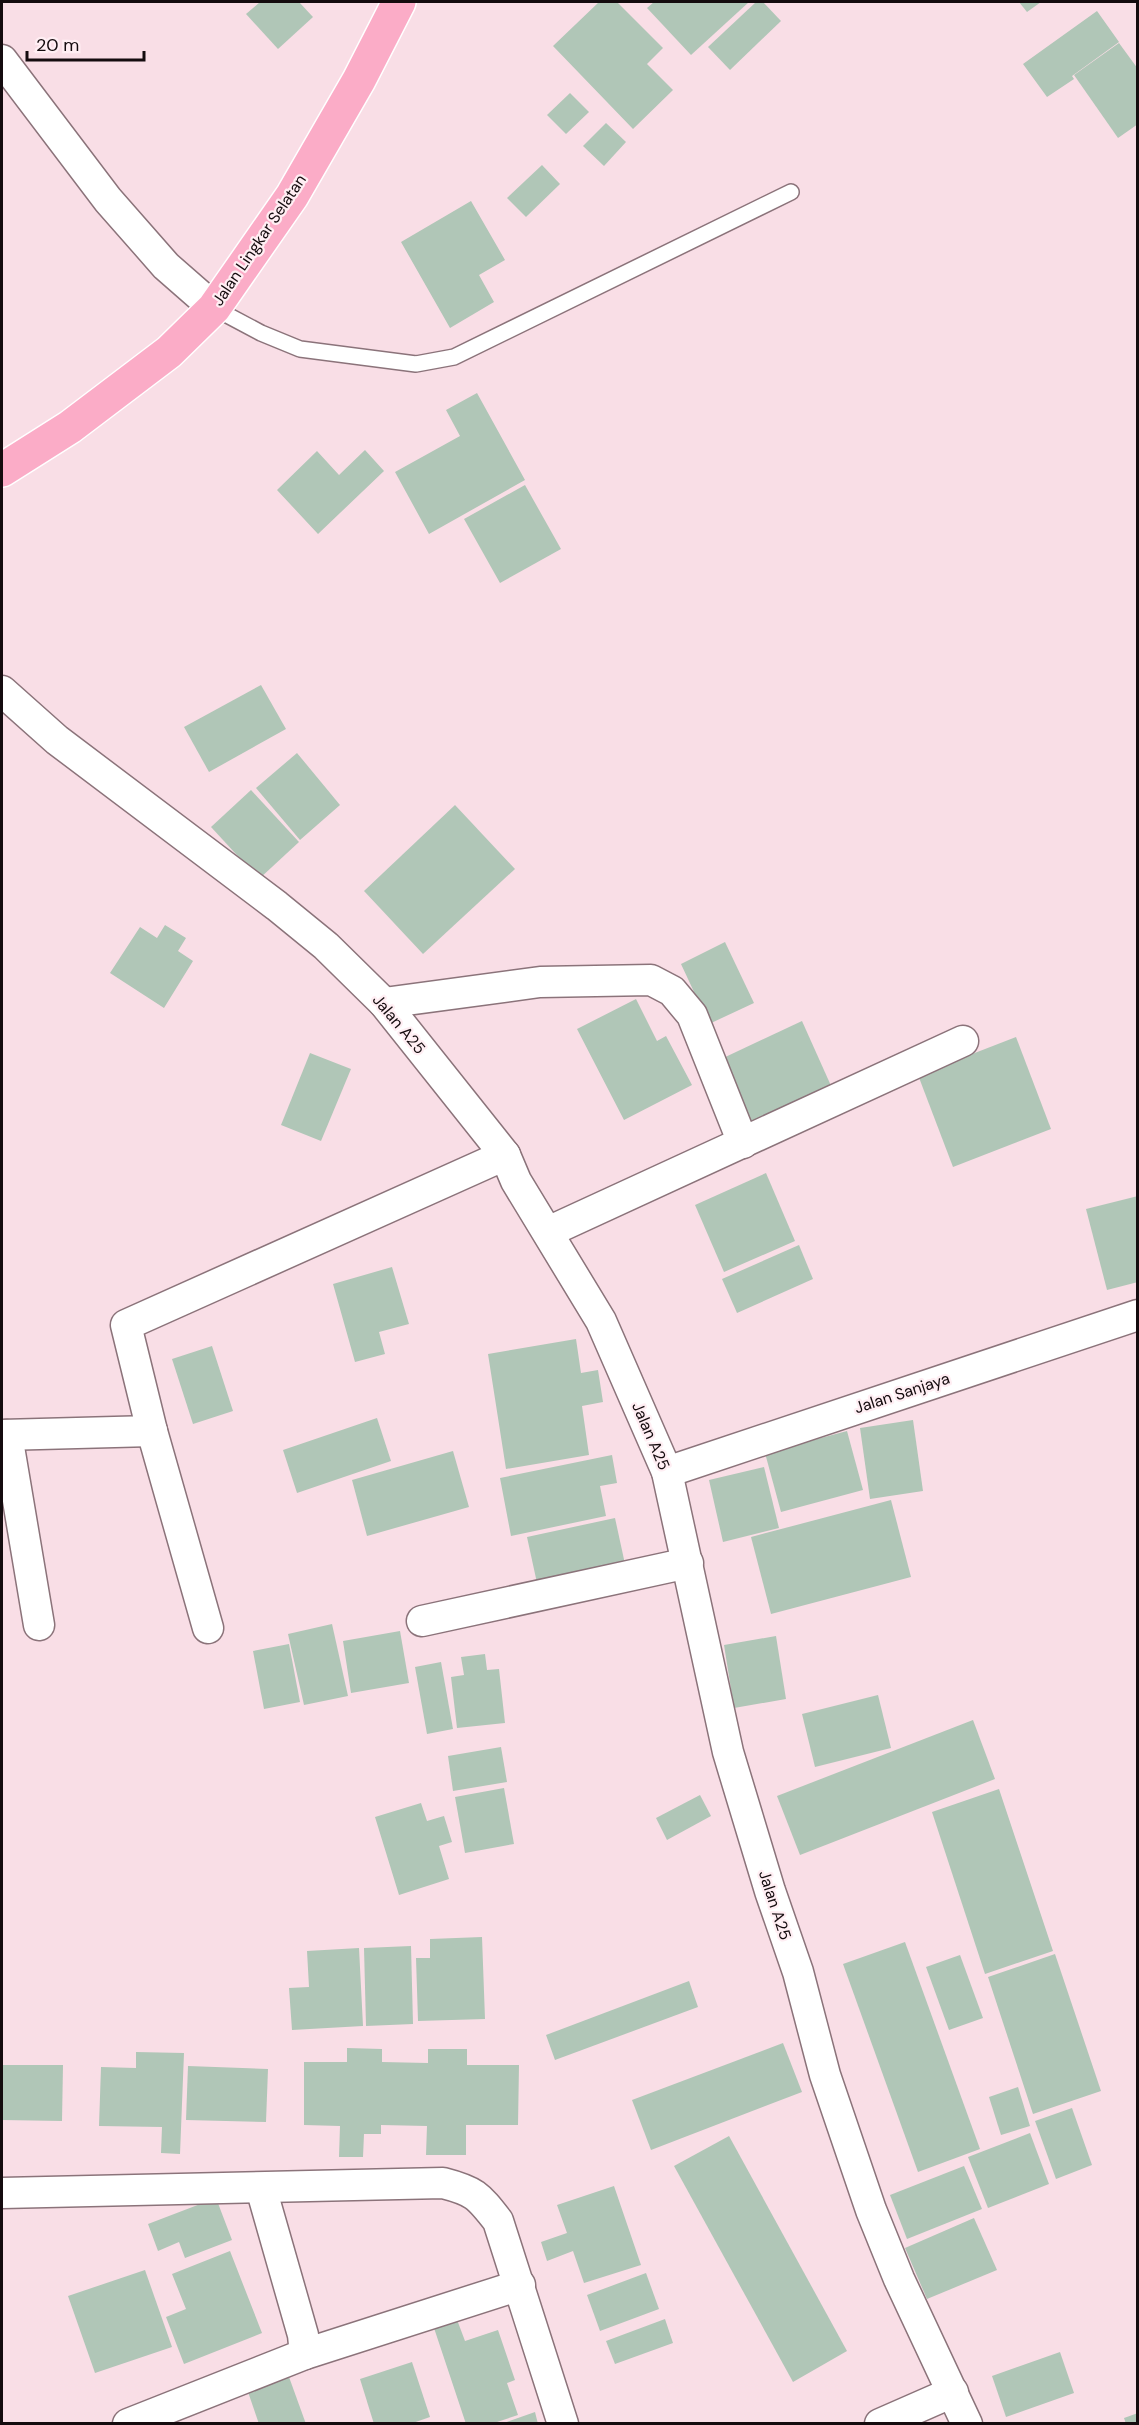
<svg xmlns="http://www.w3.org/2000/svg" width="1139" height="2425" font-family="'DM Sans',sans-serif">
<rect width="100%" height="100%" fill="#f9dee6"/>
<g fill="#b0c6b7">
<path d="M 260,2 L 299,2 L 313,17 L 278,49 L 246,14 Z"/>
<path d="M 599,2 L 617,2 L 663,48 L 647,64 L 673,90 L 633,129 L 553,46 Z"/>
<path d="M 654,2 L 749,2 L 691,55 L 647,8 Z"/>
<path d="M 756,2 L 763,2 L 781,21 L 730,70 L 708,47 Z"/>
<path d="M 1019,2 L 1041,2 L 1027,12 Z"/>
<path d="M 1097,11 L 1119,42 L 1072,76 L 1074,79 L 1047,97 L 1023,64 Z"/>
<path d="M 1119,43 L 1138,69 L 1138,124 L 1118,138 L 1074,75 Z"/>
<path d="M 570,93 L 589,112 L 566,134 L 547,115 Z"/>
<path d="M 606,123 L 626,142 L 604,166 L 583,146 Z"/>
<path d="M 542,165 L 560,184 L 526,217 L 507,198 Z"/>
<path d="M 471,201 L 505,260 L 479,275 L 494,302 L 450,328 L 401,242 Z"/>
<path d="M 477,393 L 525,480 L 429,534 L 395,472 L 460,436 L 446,410 Z"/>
<path d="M 365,450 L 384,471 L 318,534 L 277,490 L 317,451 L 339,475 Z"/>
<path d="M 525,485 L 561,549 L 500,583 L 464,519 Z"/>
<path d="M 261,685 L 286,729 L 209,772 L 184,727 Z"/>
<path d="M 297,753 L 340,805 L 300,840 L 256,788 Z"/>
<path d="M 251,790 L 299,842 L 259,879 L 211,827 Z"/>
<path d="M 455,805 L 515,869 L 423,954 L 364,891 Z"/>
<path d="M 165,925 L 186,938 L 178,951 L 193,961 L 164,1008 L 110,973 L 140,927 L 157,938 Z"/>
<path d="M 725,942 L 754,1003 L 709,1024 L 681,964 Z"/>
<path d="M 636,999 L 657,1041 L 666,1036 L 692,1085 L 624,1120 L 577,1029 Z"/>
<path d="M 802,1021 L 832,1088 L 750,1127 L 719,1060 Z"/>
<path d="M 1016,1037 L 1051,1129 L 953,1167 L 918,1075 Z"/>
<path d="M 310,1053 L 351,1069 L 321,1141 L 281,1125 Z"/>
<path d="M 766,1173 L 795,1241 L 724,1272 L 695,1205 Z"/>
<path d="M 1138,1196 L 1138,1282 L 1107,1290 L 1086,1209 Z"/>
<path d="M 799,1245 L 813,1279 L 737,1313 L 722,1279 Z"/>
<path d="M 392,1267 L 409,1324 L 379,1332 L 385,1354 L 355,1362 L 333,1284 Z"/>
<path d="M 576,1339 L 581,1373 L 598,1370 L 603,1402 L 582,1406 L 589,1455 L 506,1469 L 488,1354 Z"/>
<path d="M 212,1346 L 233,1411 L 193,1424 L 172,1359 Z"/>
<path d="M 377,1418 L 391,1461 L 297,1493 L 283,1450 Z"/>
<path d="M 913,1420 L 923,1491 L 870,1499 L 860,1428 Z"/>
<path d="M 847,1431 L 863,1490 L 781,1512 L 765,1453 Z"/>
<path d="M 453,1451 L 469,1507 L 367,1536 L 352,1480 Z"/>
<path d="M 612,1455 L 617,1483 L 600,1486 L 606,1516 L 511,1536 L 500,1478 Z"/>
<path d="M 764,1467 L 779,1528 L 723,1542 L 709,1480 Z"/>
<path d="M 891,1500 L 911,1577 L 771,1614 L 751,1537 Z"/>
<path d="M 615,1518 L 625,1564 L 537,1583 L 527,1537 Z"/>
<path d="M 332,1624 L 348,1696 L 304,1705 L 288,1634 Z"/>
<path d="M 400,1631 L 409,1683 L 351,1693 L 343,1641 Z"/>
<path d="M 776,1636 L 786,1699 L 734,1708 L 724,1645 Z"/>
<path d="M 289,1644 L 300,1702 L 264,1709 L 253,1651 Z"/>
<path d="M 485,1654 L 487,1670 L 499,1669 L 505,1723 L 457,1728 L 451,1677 L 464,1675 L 461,1657 Z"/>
<path d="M 441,1662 L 453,1729 L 427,1734 L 415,1667 Z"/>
<path d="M 878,1695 L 891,1748 L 815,1767 L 802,1714 Z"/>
<path d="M 973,1720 L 995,1779 L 800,1855 L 777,1796 Z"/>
<path d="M 501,1747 L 507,1782 L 453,1791 L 448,1756 Z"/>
<path d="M 504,1788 L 514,1844 L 465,1853 L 455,1797 Z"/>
<path d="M 999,1789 L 1053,1951 L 985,1974 L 932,1812 Z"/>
<path d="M 700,1795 L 711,1816 L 667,1840 L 656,1818 Z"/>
<path d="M 421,1803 L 427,1821 L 444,1816 L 452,1842 L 439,1846 L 449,1879 L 399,1895 L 375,1817 Z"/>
<path d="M 482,1937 L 485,2019 L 418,2021 L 416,1958 L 430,1958 L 430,1939 Z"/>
<path d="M 905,1942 L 980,2149 L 918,2172 L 843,1964 Z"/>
<path d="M 411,1946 L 413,2024 L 366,2026 L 364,1948 Z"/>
<path d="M 359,1948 L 363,2026 L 292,2030 L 289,1988 L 309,1987 L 307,1951 Z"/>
<path d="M 1055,1954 L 1101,2091 L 1033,2114 L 988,1977 Z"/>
<path d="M 960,1955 L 983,2018 L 949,2030 L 926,1967 Z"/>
<path d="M 689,1981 L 698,2007 L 555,2060 L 546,2035 Z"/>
<path d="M 783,2043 L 802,2092 L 651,2150 L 632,2100 Z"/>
<path d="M 347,2048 L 382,2049 L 382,2062 L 428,2063 L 428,2049 L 467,2049 L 467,2065 L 519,2065 L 518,2125 L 466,2125 L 466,2155 L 426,2155 L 427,2126 L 381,2125 L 381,2134 L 364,2134 L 363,2157 L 339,2157 L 340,2126 L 304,2125 L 304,2062 L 347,2062 Z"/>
<path d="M 136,2052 L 184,2053 L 180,2154 L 161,2153 L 162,2127 L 99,2126 L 101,2067 L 136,2068 Z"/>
<path d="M 2,2065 L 63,2065 L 62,2121 L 2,2120 Z"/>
<path d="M 188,2066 L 268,2069 L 266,2122 L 186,2120 Z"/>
<path d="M 1018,2087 L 1030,2126 L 1001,2135 L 989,2097 Z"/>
<path d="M 1072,2108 L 1092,2165 L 1056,2179 L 1035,2121 Z"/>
<path d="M 1030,2133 L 1049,2184 L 988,2208 L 968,2157 Z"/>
<path d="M 729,2136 L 847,2351 L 793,2382 L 674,2166 Z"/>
<path d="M 964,2166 L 982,2209 L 907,2239 L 890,2195 Z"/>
<path d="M 614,2186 L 641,2265 L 584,2283 L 573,2251 L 547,2261 L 541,2242 L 567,2233 L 557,2205 Z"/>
<path d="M 216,2198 L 232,2240 L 185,2258 L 179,2242 L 158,2251 L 148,2224 Z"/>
<path d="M 974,2218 L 997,2270 L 927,2299 L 905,2248 Z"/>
<path d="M 230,2251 L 262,2333 L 184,2364 L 166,2317 L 186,2309 L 172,2274 Z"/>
<path d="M 145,2270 L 172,2347 L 95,2373 L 68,2296 Z"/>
<path d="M 646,2273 L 659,2309 L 600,2331 L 587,2295 Z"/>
<path d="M 456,2317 L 465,2341 L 498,2330 L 515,2380 L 507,2383 L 518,2415 L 491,2424 L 466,2424 L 433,2325 Z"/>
<path d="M 665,2319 L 673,2343 L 615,2364 L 606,2341 Z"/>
<path d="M 1060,2352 L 1074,2393 L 1006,2417 L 992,2376 Z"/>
<path d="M 412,2362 L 430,2417 L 410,2424 L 374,2424 L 360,2379 Z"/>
<path d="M 289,2377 L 306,2424 L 259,2424 L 248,2392 Z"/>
<path d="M 535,2412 L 538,2424 L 504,2424 L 504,2423 Z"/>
<path d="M 1138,2413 L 1138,2424 L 1126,2424 L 1124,2418 Z"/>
</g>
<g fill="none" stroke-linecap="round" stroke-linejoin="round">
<g stroke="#8b737a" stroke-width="18">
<path id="service" d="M 214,308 L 261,333 L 300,349 L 416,364 L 454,357 L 791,192"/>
</g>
<g stroke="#8b737a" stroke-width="33">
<g id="minor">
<path d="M 2,60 L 108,200 L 166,266 L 214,308"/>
<path d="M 2,691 L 57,740 L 277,906 L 326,946 L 384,1003 L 505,1155 L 516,1181 L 601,1321 L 667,1472 L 728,1752 L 770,1891 L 798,1972 L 825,2075 L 871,2210 L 899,2279 L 967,2424"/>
<path d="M 384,1003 L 540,982 L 651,980 L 672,991 L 692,1015 L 743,1143"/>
<path d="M 548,1232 L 963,1041"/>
<path d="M 2,1435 L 152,1431"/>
<path d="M 7,1435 L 39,1625"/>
<path d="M 667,1472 L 1138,1315"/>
<path d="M 422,1621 L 688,1563"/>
<path d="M 208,1628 L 152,1431 L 126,1325 L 505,1155"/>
<path d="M 2,2193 L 443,2183 C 474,2191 478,2195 498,2221 L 563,2424"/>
<path d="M 305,2354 L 520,2285"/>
<path d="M 128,2424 L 305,2354 L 303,2335 L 261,2188"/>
<path d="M 880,2424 L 953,2392"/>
</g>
</g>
<g stroke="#fff" stroke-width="36">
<path id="trunk" d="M 2,470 L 70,427 L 169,352 L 214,308 L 292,196 L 359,80 L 399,2"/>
</g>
<use href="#service" stroke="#fff" stroke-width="15"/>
<use href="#minor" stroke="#fff" stroke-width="30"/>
<use href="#trunk" stroke="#fbacc7" stroke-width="33"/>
</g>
<g text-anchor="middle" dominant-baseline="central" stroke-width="4.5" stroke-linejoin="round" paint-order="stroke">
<g font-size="16" fill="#140b0e" stroke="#ffeef3">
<text transform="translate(259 240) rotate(-56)">Jalan Lingkar Selatan</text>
<text transform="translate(399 1024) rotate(50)">Jalan A25</text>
<text transform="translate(902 1393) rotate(-18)">Jalan Sanjaya</text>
<text transform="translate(651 1436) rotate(67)">Jalan A25</text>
<text transform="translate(775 1905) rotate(72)">Jalan A25</text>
</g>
</g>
<rect width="1139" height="2425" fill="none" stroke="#140b0e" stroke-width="6"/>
<path d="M27 51v9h117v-9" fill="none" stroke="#140b0e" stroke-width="3"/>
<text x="36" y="51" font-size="18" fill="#140b0e" stroke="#ffeef3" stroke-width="4.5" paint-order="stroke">20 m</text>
</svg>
